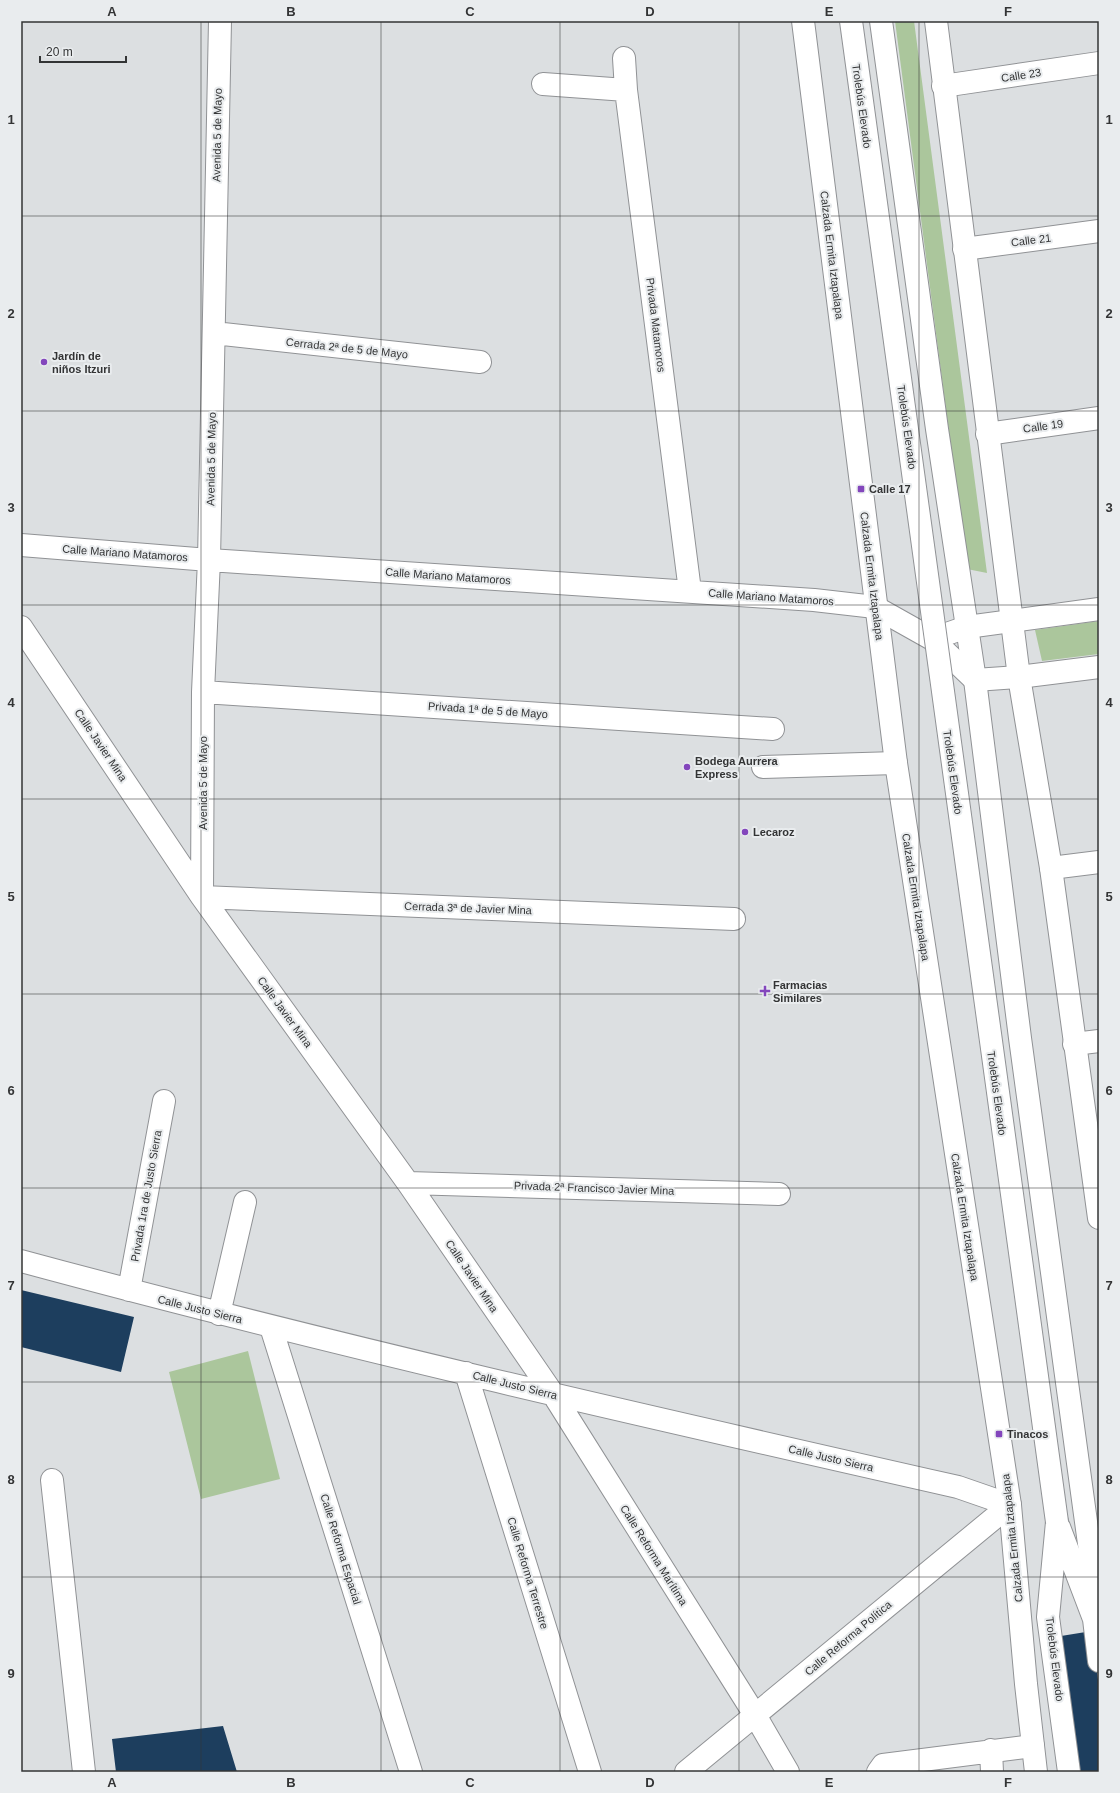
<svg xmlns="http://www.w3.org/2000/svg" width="1120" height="1793" font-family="Arial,sans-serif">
<rect width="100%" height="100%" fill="#dcdfe1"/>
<path fill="#abc69c" d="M895,21H914L987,573L967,569Z
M1099,621V654L1042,661L1035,630Z
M248,1351L280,1479L201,1499L169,1372Z"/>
<path fill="#1d3e5e" d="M21,1290L134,1317L121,1372L21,1347Z
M1092,1631L1099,1688V1772H1079L1061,1636Z
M223,1726L237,1772H116L112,1739Z"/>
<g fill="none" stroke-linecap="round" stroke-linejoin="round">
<defs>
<path id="minor" d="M220,21L209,560L203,692L202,897L734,919
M624,58L626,90L690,591
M543,84L626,90
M943,86L1099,63
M964,249L1099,231
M214,333L480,362
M987,434L1099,418
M21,545L209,560L814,600L875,607L932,639L975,680L1019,677L1099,667
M21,627L202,897L408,1183L553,1394L755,1715L788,1772
M932,639L967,627L1099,609
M203,692L773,729
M763,767L896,763
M1051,868L1099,862
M1074,1044L1099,1041
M408,1183L779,1194
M21,1261C331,1345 644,1416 958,1487L1010,1505
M129,1290L164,1101
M219,1314L245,1202
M271,1327L411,1772
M466,1373L590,1772
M52,1480L84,1772
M1057,1522L1048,1617L1069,1772
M1059,1527L1094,1619L1099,1661
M991,1750L992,1772
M686,1772L1010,1505
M878,1772L883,1765L1033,1746"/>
<path id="major" d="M803,21L896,763L1010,1505L1026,1684L1036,1772
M881,21L937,429L975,680L1020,1038L1099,1617
M936,21L1019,677L1051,868L1099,1218"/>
</defs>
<use href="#minor" stroke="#909295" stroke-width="24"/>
<use href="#major" stroke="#909295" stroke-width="24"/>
<use href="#minor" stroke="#fff" stroke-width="22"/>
<use href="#major" stroke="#fff" stroke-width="22"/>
<defs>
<path id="minor-bridge" d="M851,21L1057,1522"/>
</defs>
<use href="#minor-bridge" stroke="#909295" stroke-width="24" stroke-linecap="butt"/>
<use href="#minor-bridge" stroke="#fff" stroke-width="22"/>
</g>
<path fill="none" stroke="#333435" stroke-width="1" stroke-opacity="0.55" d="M201,21V1772M381,21V1772M560,21V1772M739,21V1772M919,21V1772M21,216H1099M21,411H1099M21,605H1099M21,799H1099M21,994H1099M21,1188H1099M21,1382H1099M21,1577H1099"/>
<g fill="#8346bc" stroke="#e9ecee" stroke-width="1.5">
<circle cx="44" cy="362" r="4"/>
<rect x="857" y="485" width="8" height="8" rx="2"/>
<circle cx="687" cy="767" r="4"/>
<circle cx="745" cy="832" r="4"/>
<path d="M763 985h4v4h4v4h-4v4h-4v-4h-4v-4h4z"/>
<rect x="995" y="1430" width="8" height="8" rx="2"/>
</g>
<g text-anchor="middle" stroke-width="4" stroke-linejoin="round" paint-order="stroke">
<g font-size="11" fill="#333435" stroke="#e9ecee">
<text transform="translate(1021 75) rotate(-9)" y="4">Calle 23</text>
<text transform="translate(862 106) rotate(82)" y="4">Trolebús Elevado</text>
<text transform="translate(217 135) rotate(-89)" y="4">Avenida 5 de Mayo</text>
<text transform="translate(1031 240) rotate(-7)" y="4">Calle 21</text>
<text transform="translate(832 255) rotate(83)" y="4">Calzada Ermita Iztapalapa</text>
<text transform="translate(656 325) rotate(83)" y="4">Privada Matamoros</text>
<text transform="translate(347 348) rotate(6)" y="4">Cerrada 2ª de 5 de Mayo</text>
<text transform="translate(1043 426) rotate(-8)" y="4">Calle 19</text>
<text transform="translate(907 427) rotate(82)" y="4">Trolebús Elevado</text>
<text transform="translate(211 459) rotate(-89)" y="4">Avenida 5 de Mayo</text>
<text transform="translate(125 553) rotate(4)" y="4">Calle Mariano Matamoros</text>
<text transform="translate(448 576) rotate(4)" y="4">Calle Mariano Matamoros</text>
<text transform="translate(872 576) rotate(83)" y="4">Calzada Ermita Iztapalapa</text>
<text transform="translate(771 597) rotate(4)" y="4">Calle Mariano Matamoros</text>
<text transform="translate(488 710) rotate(4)" y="4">Privada 1ª de 5 de Mayo</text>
<text transform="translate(101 745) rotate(56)" y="4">Calle Javier Mina</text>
<text transform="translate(953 772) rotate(82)" y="4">Trolebús Elevado</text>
<text transform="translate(203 783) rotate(-90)" y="4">Avenida 5 de Mayo</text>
<text transform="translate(916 897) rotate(81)" y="4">Calzada Ermita Iztapalapa</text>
<text transform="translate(468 908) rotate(2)" y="4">Cerrada 3ª de Javier Mina</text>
<text transform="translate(285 1012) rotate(54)" y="4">Calle Javier Mina</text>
<text transform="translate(997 1093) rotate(82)" y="4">Trolebús Elevado</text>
<text transform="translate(594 1188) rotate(2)" y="4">Privada 2ª Francisco Javier Mina</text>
<text transform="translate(146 1196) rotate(-80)" y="4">Privada 1ra de Justo Sierra</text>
<text transform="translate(965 1217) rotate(81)" y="4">Calzada Ermita Iztapalapa</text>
<text transform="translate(472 1276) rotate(56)" y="4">Calle Javier Mina</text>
<text transform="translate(200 1309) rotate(14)" y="4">Calle Justo Sierra</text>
<text transform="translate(515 1385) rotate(14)" y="4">Calle Justo Sierra</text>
<text transform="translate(831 1458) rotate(13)" y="4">Calle Justo Sierra</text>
<text transform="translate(1012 1538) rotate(-96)" y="4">Calzada Ermita Iztapalapa</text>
<text transform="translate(341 1549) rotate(73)" y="4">Calle Reforma Espacial</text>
<text transform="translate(654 1555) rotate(58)" y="4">Calle Reforma Marítima</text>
<text transform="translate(528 1573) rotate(73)" y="4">Calle Reforma Terrestre</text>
<text transform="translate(848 1638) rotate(-40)" y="4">Calle Reforma Política</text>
<text transform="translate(1055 1659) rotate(83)" y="4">Trolebús Elevado</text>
</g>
<g font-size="11" font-weight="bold" fill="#333435" stroke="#e9ecee" text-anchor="start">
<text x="52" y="360">Jardín de<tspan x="52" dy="13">niños Itzuri</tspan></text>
<text x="869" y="493">Calle 17</text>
<text x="695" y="765">Bodega Aurrera<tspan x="695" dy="13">Express</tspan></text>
<text x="753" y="836">Lecaroz</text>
<text x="773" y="989">Farmacias<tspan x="773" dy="13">Similares</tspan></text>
<text x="1007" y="1438">Tinacos</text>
</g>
</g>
<rect width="1120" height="1793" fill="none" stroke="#e9ecee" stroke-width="44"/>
<path d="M40 56v6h86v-6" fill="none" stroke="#333435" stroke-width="2"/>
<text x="46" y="56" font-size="12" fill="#333435" stroke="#e9ecee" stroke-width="3" paint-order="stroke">20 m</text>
<rect x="22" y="22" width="1076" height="1749" fill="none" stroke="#333435" stroke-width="1.5"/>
<g font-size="13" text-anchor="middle" font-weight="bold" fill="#333435">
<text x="112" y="16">A</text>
<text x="291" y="16">B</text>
<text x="470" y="16">C</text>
<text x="650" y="16">D</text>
<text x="829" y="16">E</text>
<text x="1008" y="16">F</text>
<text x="11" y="124">1</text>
<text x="1109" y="124">1</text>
<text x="11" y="318">2</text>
<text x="1109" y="318">2</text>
<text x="11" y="512">3</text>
<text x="1109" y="512">3</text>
<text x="11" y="707">4</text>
<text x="1109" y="707">4</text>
<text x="11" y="901">5</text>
<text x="1109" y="901">5</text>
<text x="11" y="1095">6</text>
<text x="1109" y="1095">6</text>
<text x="11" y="1290">7</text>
<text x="1109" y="1290">7</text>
<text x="11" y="1484">8</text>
<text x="1109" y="1484">8</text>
<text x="11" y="1678">9</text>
<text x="1109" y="1678">9</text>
<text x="112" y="1787">A</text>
<text x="291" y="1787">B</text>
<text x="470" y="1787">C</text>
<text x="650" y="1787">D</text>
<text x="829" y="1787">E</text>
<text x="1008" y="1787">F</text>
</g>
</svg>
